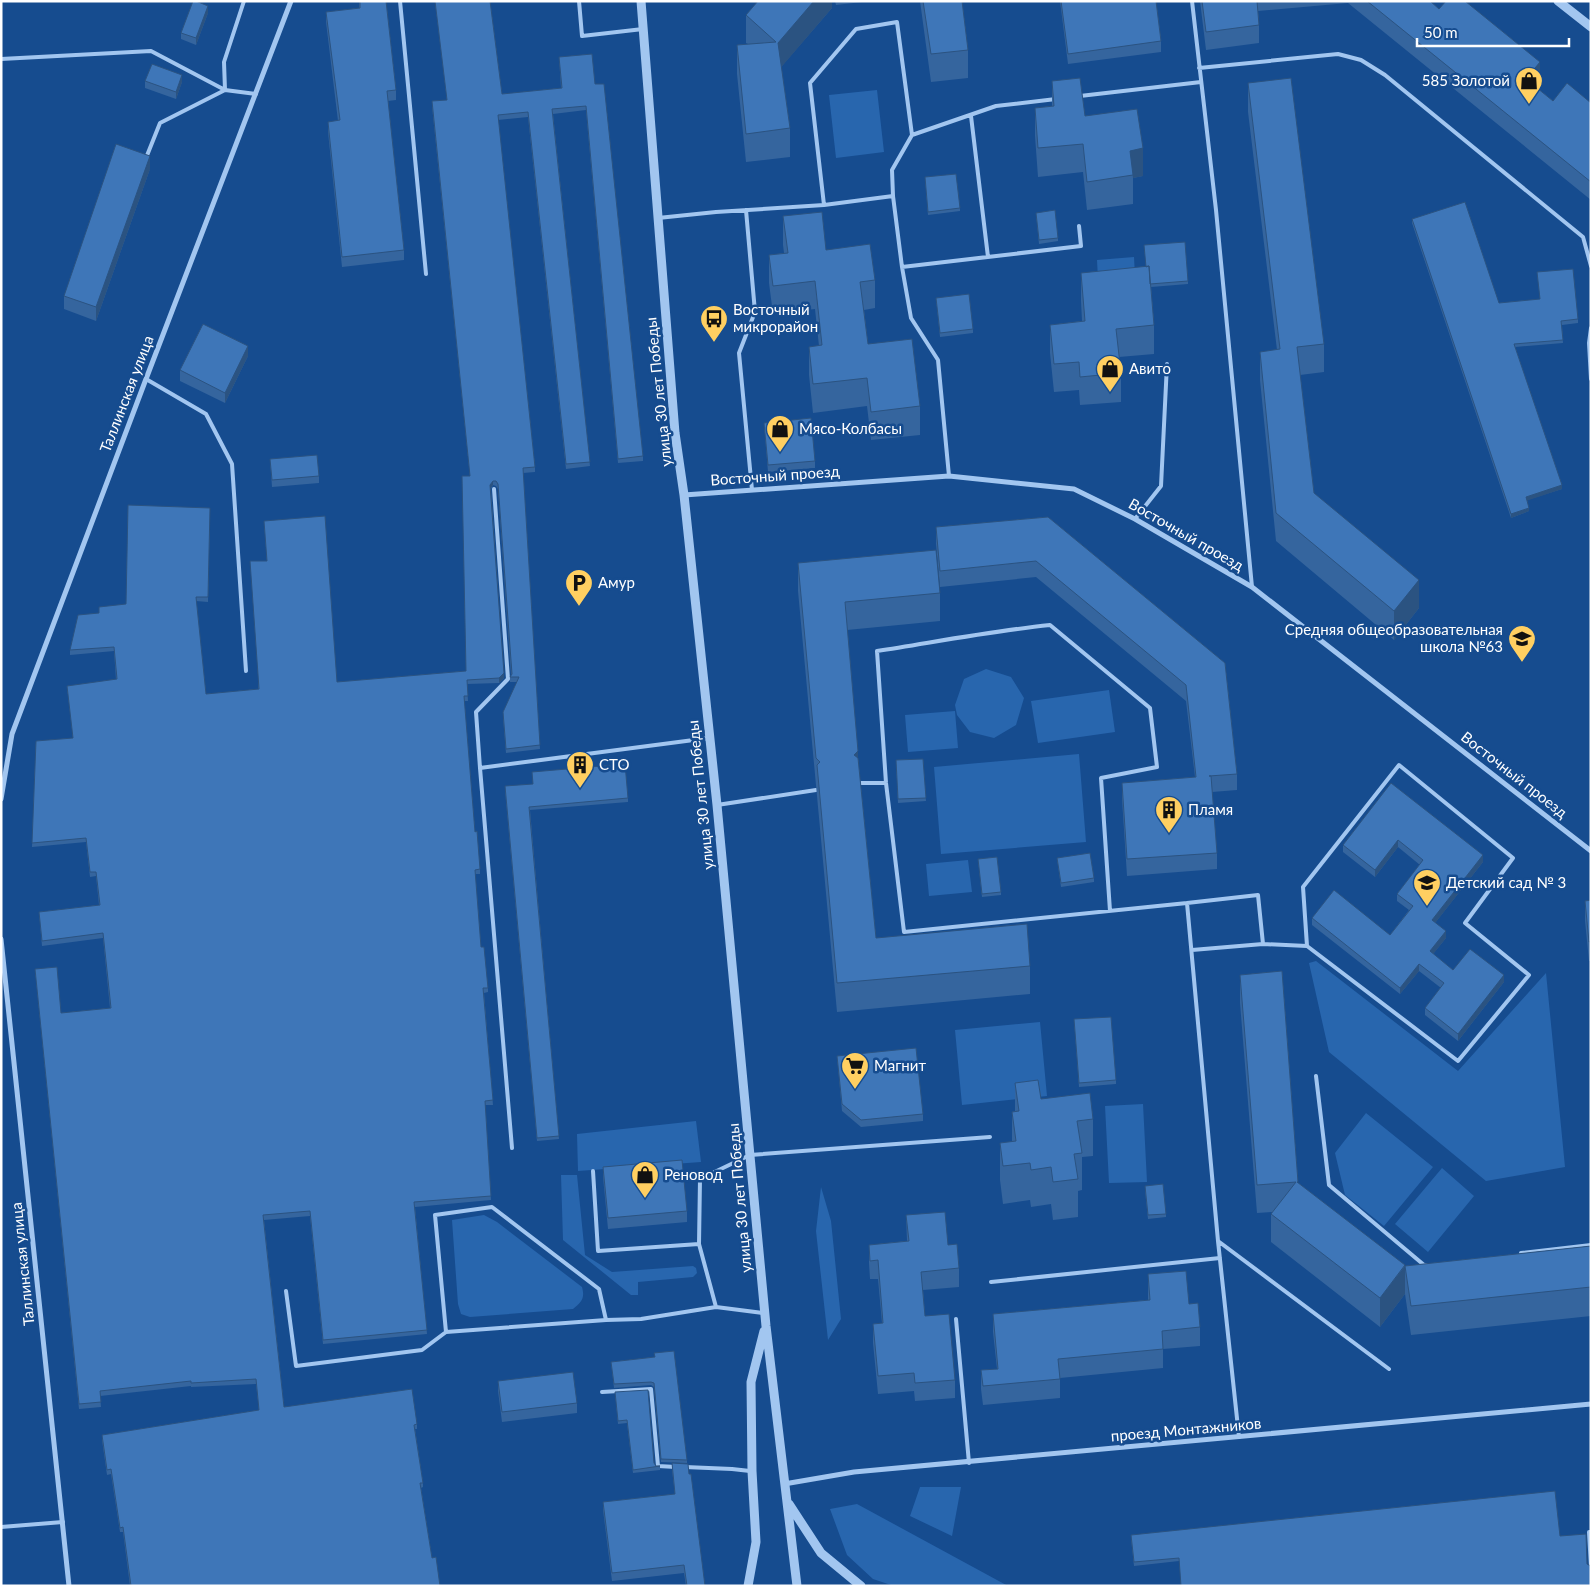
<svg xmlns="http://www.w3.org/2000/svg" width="1592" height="1587" font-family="Lato,sans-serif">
<rect width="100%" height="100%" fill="#164c8f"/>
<path fill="#2866ae" d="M877,90L884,152L836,158L829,95Z
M1134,257L1135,276L1098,279L1097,260Z
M986,669L1011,677L1024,698L1016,725L994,738L970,732L957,715L955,705L964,679Z
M1109,690L1115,732L1038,743L1031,701Z
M955,711L958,748L908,752L905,715Z
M1079,754L1086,842L941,854L934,767Z
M968,860L972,892L929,896L926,864Z
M1316,961L1458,1071L1546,973L1565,1167L1486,1181L1329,1052L1309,963Z
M1040,1022L1047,1096L962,1105L955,1030Z
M1143,1104L1147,1182L1109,1183L1105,1106Z
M1366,1113L1433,1167L1384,1226L1345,1195L1335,1153Z
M696,1121L701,1162L578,1171L577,1134Z
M1442,1168L1474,1196L1428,1252L1395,1224Z
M561,1175H577L585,1255L612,1272L693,1266L696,1268L697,1273L693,1277L638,1282V1295H631L563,1240Z
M821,1187L831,1221L841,1319L828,1340L816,1231Z
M484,1215L497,1222L582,1287C585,1298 582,1302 573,1309L470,1317L461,1314L458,1304L452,1220Z
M920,1487H961L952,1536L910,1516Z
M857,1504L1008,1586H894L873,1579L847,1555L830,1509Z"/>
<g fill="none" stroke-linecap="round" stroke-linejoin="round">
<path stroke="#a2c6f0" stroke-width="4" d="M400,1L426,274
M579,1L582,36L643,29
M1192,1L1216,210L1252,587
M1,59L151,51L225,90
M1199,68L1338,54L1361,60L1385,75L1583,237L1591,266
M225,90L224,62L244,1
M1080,96L1201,82
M971,116L988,257
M146,158L160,123L225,90L256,94
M893,196L902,267L1081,246L1079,226
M824,205L810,83L856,29L897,22L912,135
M746,210L755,312L739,353L752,490
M658,218L716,212L824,205L893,196L892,170L912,135L996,106L1056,99
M902,267L911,318L938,360L949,476
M1591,328L1589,343L1591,379
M146,379L206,414L232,464L246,671
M494,489L508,679L476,712L480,768L709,738
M1135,519L1161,486L1167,364
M480,768L512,1148
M858,783H886
M717,805L816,790
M1187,903L1258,895L1263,944L1192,950
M1110,911L1101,778L1157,767L1150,708L1050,625C992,631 935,642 877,651L886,783L904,932L1187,903L1218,1241L1389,1369
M1263,944L1307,946L1458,1061L1529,975L1465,923L1513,858L1399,765L1303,887L1307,946
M1316,1076L1329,1185L1424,1265H1427
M593,1171L598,1251L699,1244
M1218,1241L1239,1437
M1521,1253L1591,1245
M991,1282L1220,1258
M286,1291L296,1366L422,1350L446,1332
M716,1307L699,1244L700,1179L750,1155L990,1137
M956,1319L969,1463
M606,1320L599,1289L492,1207L435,1215L446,1332L606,1320L641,1319L716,1307L763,1313
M602,1392L651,1389L658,1466L676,1467
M685,1467L732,1469L750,1471
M1,1527L63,1522
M1591,1532H1589L1591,1567"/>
<path stroke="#a2c6f0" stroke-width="5" d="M684,495L949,476L1074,489L1135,519L1252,587L1591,851
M1,799L12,734L146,379L291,1
M1,939L69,1586
M784,1484L854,1472L1591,1404"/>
<path stroke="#a2c6f0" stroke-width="9" d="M641,1L675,433L684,495L717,805L766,1326L797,1586
M1558,1L1591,27
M789,1504L821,1553L861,1586
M748,1586L756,1542L752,1471L751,1382L764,1331"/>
</g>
<path fill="#35659e" d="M359,1H386L396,90V100L388,101L404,250V260L342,267L328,132V122L338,121L326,22V12L359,8Z
M435,1H490L502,94L561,88L559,57L595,84L643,456V461L618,463L586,110L553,114L590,466L566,469L528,117L498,120L535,467V472L523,473L540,749L506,753L503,717L517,682H510V677L511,675L498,489L496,486L493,485L491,489L504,678L499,683L467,684L468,701H464L475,832L480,869V874H475L481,947L488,988V992L484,993L493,1105H485L491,1200L415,1207L427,1334L323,1344L310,1216L264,1220L284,1407L417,1424V1429H415L423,1483V1487L421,1488L432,1558L440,1586H130L123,1532H120L111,1474L107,1475L102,1440V1435L259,1410L256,1384L191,1387V1386L100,1396L101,1407L79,1409L35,969L61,1013L110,1008L103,938L42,946L39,912L99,905L96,876L90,877L86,842L32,847L36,741L73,738L67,686L116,680L114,651L70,655V650L99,613L126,604L210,508L208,602L196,601L206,694L258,689L267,561L264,521L337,682L466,671L470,476L432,106V101L447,100Z
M832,1V8L781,67L790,128V157L746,162L737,74V45L748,44L746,43V15Z
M835,1H871L836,5Z
M920,1H962L968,50V78L931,82Z
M1060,1H1156L1161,41V52L1068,64Z
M1200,1H1430L1439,9L1540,79L1535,86L1553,101L1591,103V200L1348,3L1258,11L1259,25V43L1206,50Z
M208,13L196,45L181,39V33Z
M145,81L182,82L176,99L145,88Z
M1052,81L1143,176L1133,178V204L1087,210L1083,172L1038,177L1035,136V108L1052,106Z
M1248,83L1324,344V372L1300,375L1314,493L1419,608L1394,640L1276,541L1260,380V352L1277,350L1248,112Z
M150,169L96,321L64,309V296Z
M925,177L960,208V211L928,215Z
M1036,213L1058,238V241L1039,244Z
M783,216L826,250L875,280V308L864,310L868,344L920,406V435L871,440L867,406L813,413L809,375V347L819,346L815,309L773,314L769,283V255L784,253L783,245Z
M1412,219L1499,303L1578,319V323L1562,325L1563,343L1515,347L1562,489L1527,500L1529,511L1511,518L1412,223Z
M1081,273L1188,281V284L1151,287L1154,325V354L1119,357L1121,373V402L1080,405L1079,390L1054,392L1050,353V325L1082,321L1081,301Z
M936,298L973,329V333L940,337Z
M248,356L225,403L180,381V370Z
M764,423L815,461V468L768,472Z
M270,459L319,476V483L272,487Z
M1048,517L1225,663L1237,774V790L1212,792L1217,853V869L1127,876L1122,799V783L1195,777L1186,701L1036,577L940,587L936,544V527Z
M798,563L940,593V621L847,630L858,758L876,938L1030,966V994L837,1012L798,591Z
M923,759L926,801L898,803L896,760Z
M1391,783L1483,862L1435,923L1446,938L1433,954L1453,970L1504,982L1458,1041L1425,1015V1008L1441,988L1419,971L1400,994L1312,925V918L1390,935L1409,910L1397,901V894L1420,865L1398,847L1375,877L1343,852V845Z
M505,790L628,798V802L530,810L559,1139L537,1141Z
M1057,858L1094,878V882L1061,887Z
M978,859L1001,892V895L982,897Z
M1591,900V961H1589L1585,921V901Z
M1282,971L1298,1183L1405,1266L1591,1246V1316L1411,1335L1405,1294L1380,1327L1271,1242V1214L1273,1212L1257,1213L1240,1003V975Z
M1074,1019L1116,1080V1084L1079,1087Z
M837,1056L923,1114V1121L861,1127L842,1111Z
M1015,1083L1041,1099L1093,1119V1156L1082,1157V1190L1078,1191V1217L1053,1220L1051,1204L1031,1207L1030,1200L1003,1204L1000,1180V1143L1012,1142V1112L1015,1111Z
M603,1167L687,1211V1222L608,1229L603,1177Z
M1145,1190L1166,1214V1217L1148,1219Z
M906,1215L948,1245L959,1268V1287L923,1290L925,1316L955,1380V1398L915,1401L914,1391L878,1394L873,1343V1324L882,1323L878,1279H870L869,1263V1245L907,1241Z
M1148,1274L1189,1304L1200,1327V1346L1163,1349V1368L1060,1378V1398L983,1405L981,1389V1370L997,1369L993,1332V1314L1148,1300Z
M654,1357L687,1460V1463L661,1462L654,1387L651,1385L614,1388L611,1362Z
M498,1381L577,1403V1413L502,1422L498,1391Z
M615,1392L656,1466H660V1470L633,1473L627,1423L618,1424Z
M672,1463L705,1586H686L684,1573L612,1581L603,1510V1502L675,1494L672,1470Z
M1560,1536L1587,1564L1179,1561L1134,1566L1131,1538Z"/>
<path fill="#2b5381" d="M814,1H832V8L778,71V43Z
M208,6V13L196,45V38Z
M1540,62V79L1526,97V79Z
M182,75V82L176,99V92Z
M1143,148V176L1133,178L1130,151Z
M150,156V169L96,321V307Z
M248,346V356L225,403V393Z
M493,481V485L490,489V485Z
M1562,485V489L1526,501V497Z
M1529,508V511L1511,518V514Z
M1419,580V608L1394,640V611Z
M504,673V678L499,683V678Z
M858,751V779L854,755Z
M1398,840V847L1375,877V870Z
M1483,855V862L1432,927V920Z
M1446,931V938L1430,958V951Z
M1419,964V971L1400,994V988Z
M1504,975V982L1458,1041V1034Z
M1405,1266V1294L1380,1327V1298Z"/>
<path fill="#3e76b8" stroke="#2b5381" d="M193,1H196L208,6L196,38L181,33Z
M360,1H386L396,90L387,91L404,250L342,257L328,122L340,120L326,12L360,8Z
M435,1H490L502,94L562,88L559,57L592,54L595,84H604L643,456L618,459L586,106L552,109L590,462L566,464L528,112L498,115L535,467L523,468L540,745L506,749L503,712L519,677H510L512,674L498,484L496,481H493L490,485L504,673L499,678L467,680L468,696H464L475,832L477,831L480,869L475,870L481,947H484L488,988H483L493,1100L485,1101L491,1196L414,1202L427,1330L323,1340L310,1211L263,1215L284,1407L412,1389L417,1424L414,1425L423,1483H420L432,1558L436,1557L440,1586H131L123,1527L120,1528L111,1469L107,1470L102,1435L259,1410L256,1379L191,1383V1381L100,1391L101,1402L79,1404L35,969L57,967L61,1013L111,1008L103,933L42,941L39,912L100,905L96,872H90L86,838L32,843L36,741L73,738L67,686L117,679L114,647L70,650L78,615L99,613V607L126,604L128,505L210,508L208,597H196L206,694L259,689L250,561H267L264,521L325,516L337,682L466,671L462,476H470L432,101L447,100Z
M758,1H814L778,43L790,128L746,134L737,45L776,42L746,15Z
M923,1H962L968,50L931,54Z
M1061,1H1156L1161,41L1068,54Z
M1202,1H1257L1259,25L1206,32Z
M1367,1H1430L1439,9L1446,1H1465L1540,62L1526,79L1553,101L1567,83L1591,103V182Z
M152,64L182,75L176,92L145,81Z
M1080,78L1085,116L1137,109L1143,148L1130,151L1133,175L1087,182L1083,144L1038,148L1035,108L1054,106L1052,81Z
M1291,78L1324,344L1297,347L1314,493L1419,580L1394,611L1276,513L1260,352L1280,349L1248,83Z
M116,144L150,156L96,307L64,296Z
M956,174L960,208L928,212L925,177Z
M1465,202L1499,303L1540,299L1537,272L1573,269L1578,319L1561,321L1563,340L1514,344L1562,485L1526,497L1529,508L1511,514L1412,219Z
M1055,210L1058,238L1039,240L1036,213Z
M822,212L826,250L870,244L875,280L860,282L868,344L912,339L920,406L871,412L867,378L813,384L809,347L822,345L815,281L773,286L769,255L788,253L783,216Z
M1185,242L1188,281L1150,284L1149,266L1146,267L1144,245Z
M1149,266L1154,325L1116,329L1121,373L1080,377L1079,362L1054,364L1050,325L1085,321L1081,273Z
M969,294L973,329L940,333L936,298Z
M203,324L248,346L225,393L180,370Z
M811,418L815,461L768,465L764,423Z
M317,455L319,476L272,480L270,459Z
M1048,517L1225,663L1237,774L1209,776H1211L1217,853L1127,859L1122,783L1196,777L1186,685L1036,561L940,571L936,527Z
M936,550L940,593L845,602L858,751L854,755L858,758L876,938L1027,924L1030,966L837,983L817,765L820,762L816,758L798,563Z
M923,759L926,798L898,799L896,760Z
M625,764L628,798L529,807L559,1136L537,1138L505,786L533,784L532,772Z
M1391,783L1483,855L1432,920L1446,931L1430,951L1453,970L1470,949L1504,975L1458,1034L1425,1008L1444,983L1419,964L1400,988L1312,918L1334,890L1390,935L1413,906L1397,894L1423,860L1398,840L1375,870L1343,845Z
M1090,853L1094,878L1061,883L1057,858Z
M997,857L1001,892L982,894L978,859Z
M1591,900V941L1589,942L1585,901Z
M1282,971L1298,1182H1297L1405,1265L1380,1298L1271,1214L1296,1182L1257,1185L1240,975Z
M1111,1017L1116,1080L1079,1083L1074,1019Z
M916,1048L923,1114L861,1120L842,1104L837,1056Z
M1038,1080L1041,1099L1090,1093L1093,1119L1077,1121L1082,1153L1074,1154L1078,1179L1053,1182L1051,1167L1031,1170L1030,1163L1003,1166L1000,1143L1016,1141L1012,1112L1019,1111L1015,1083Z
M682,1160L687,1211L608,1218L603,1167Z
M1163,1184L1166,1214L1148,1215L1145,1186Z
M945,1212L948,1245L957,1244L959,1268L921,1272L925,1316L949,1314L955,1380L915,1383L914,1373L878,1376L873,1324L883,1323L878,1260L870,1261L869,1245L909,1241L906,1215Z
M1591,1246V1287L1411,1306L1405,1266Z
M1186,1271L1189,1304L1198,1303L1200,1327L1162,1331L1163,1349L1058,1359L1060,1379L983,1386L981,1370L998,1369L993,1314L1150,1300L1148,1274Z
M674,1351L687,1460L661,1459L654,1383L651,1382L614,1384L611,1362L655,1357L654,1353Z
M573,1372L577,1403L502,1412L498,1381Z
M648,1390L654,1463L656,1466H660L633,1470L627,1420L618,1421L615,1392Z
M672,1463L688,1464L689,1474H691L705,1586H687L684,1565L612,1573L603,1502L675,1494Z
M1555,1491L1560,1536L1586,1534L1587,1564L1591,1566V1586H1181L1179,1558L1134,1562L1131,1535Z"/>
<defs>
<symbol id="shop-pin" viewBox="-11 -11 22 30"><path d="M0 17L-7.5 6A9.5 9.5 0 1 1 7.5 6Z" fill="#ffcf61" stroke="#164c8f"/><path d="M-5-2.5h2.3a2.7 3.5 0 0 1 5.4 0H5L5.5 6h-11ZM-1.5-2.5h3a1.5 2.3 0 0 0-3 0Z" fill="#111"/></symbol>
<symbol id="bus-pin" viewBox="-11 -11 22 30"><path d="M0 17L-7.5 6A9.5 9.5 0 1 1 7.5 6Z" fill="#ffcf61" stroke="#164c8f"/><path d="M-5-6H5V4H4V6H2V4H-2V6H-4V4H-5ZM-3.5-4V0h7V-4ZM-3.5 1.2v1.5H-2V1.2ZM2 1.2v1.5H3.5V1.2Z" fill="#111"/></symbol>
<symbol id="parking-pin" viewBox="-11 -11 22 30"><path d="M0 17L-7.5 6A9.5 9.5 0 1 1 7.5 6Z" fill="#ffcf61" stroke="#164c8f"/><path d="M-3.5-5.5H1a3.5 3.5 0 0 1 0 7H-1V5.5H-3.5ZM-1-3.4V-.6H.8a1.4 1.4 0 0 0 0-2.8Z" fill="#111"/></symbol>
<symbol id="school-pin" viewBox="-11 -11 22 30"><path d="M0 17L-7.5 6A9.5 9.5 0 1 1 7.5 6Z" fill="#ffcf61" stroke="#164c8f"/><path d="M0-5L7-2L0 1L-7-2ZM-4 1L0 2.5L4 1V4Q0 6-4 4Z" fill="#111"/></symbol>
<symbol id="building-pin" viewBox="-11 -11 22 30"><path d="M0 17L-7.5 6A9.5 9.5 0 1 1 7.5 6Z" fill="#ffcf61" stroke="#164c8f"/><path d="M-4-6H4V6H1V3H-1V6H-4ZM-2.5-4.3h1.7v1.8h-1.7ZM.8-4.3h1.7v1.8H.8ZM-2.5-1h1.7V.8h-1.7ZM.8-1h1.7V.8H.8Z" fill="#111"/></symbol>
<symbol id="supermarket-pin" viewBox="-11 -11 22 30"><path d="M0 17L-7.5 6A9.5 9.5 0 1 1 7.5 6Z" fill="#ffcf61" stroke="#164c8f"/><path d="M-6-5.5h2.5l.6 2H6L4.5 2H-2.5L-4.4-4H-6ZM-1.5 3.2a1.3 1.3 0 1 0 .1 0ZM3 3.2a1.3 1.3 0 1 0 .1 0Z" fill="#111"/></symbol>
</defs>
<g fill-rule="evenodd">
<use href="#shop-pin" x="1513" y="65" width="32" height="43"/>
<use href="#bus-pin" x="698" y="303" width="32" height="43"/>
<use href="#shop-pin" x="1094" y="353" width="32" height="43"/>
<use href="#shop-pin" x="764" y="413" width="32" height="43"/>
<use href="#parking-pin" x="563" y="567" width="32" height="43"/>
<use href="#school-pin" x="1506" y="623" width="32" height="43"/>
<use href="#building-pin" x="564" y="749" width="32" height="43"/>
<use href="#building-pin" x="1153" y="794" width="32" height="43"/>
<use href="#school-pin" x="1411" y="867" width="32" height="43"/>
<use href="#supermarket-pin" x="839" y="1050" width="32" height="43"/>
<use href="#shop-pin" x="629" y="1159" width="32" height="43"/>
</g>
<g text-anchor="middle" stroke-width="5" stroke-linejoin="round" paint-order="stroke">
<g font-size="15" fill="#fff" stroke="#164c8f" text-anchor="start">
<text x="1510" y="86" text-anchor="end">585 Золотой</text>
<text x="733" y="315">Восточный<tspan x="733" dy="17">микрорайон</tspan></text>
<text x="1129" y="374">Авито</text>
<text x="799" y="434">Мясо-Колбасы</text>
<text x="598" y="588">Амур</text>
<text x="1503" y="635" text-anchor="end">Средняя общеобразовательная<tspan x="1503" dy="17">школа №63</tspan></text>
<text x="599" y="770">СТО</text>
<text x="1188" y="815">Пламя</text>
<text x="1446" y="888">Детский сад № 3</text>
<text x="874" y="1071">Магнит</text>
<text x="664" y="1180">Реновод</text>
</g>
<g font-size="15" fill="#fff" stroke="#164c8f">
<text transform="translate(659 392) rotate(-96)" y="5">улица 30 лет Победы</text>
<text transform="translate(127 394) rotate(-69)" y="5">Таллинская улица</text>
<text transform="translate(775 476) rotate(-4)" y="5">Восточный проезд</text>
<text transform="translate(1186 535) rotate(30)" y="5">Восточный проезд</text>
<text transform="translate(1514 775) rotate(38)" y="5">Восточный проезд</text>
<text transform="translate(701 795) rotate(-96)" y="5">улица 30 лет Победы</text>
<text transform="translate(740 1198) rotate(-95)" y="5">улица 30 лет Победы</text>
<text transform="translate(23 1264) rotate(-96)" y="5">Таллинская улица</text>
<text transform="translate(1186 1430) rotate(-5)" y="5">проезд Монтажников</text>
</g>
</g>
<rect width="1592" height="1587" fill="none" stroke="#ffffff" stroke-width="5"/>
<path d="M1417 38v8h152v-8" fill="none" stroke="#ffffff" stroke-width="2.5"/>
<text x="1424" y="38" font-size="15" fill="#ffffff" stroke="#164c8f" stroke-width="4" paint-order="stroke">50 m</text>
</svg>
